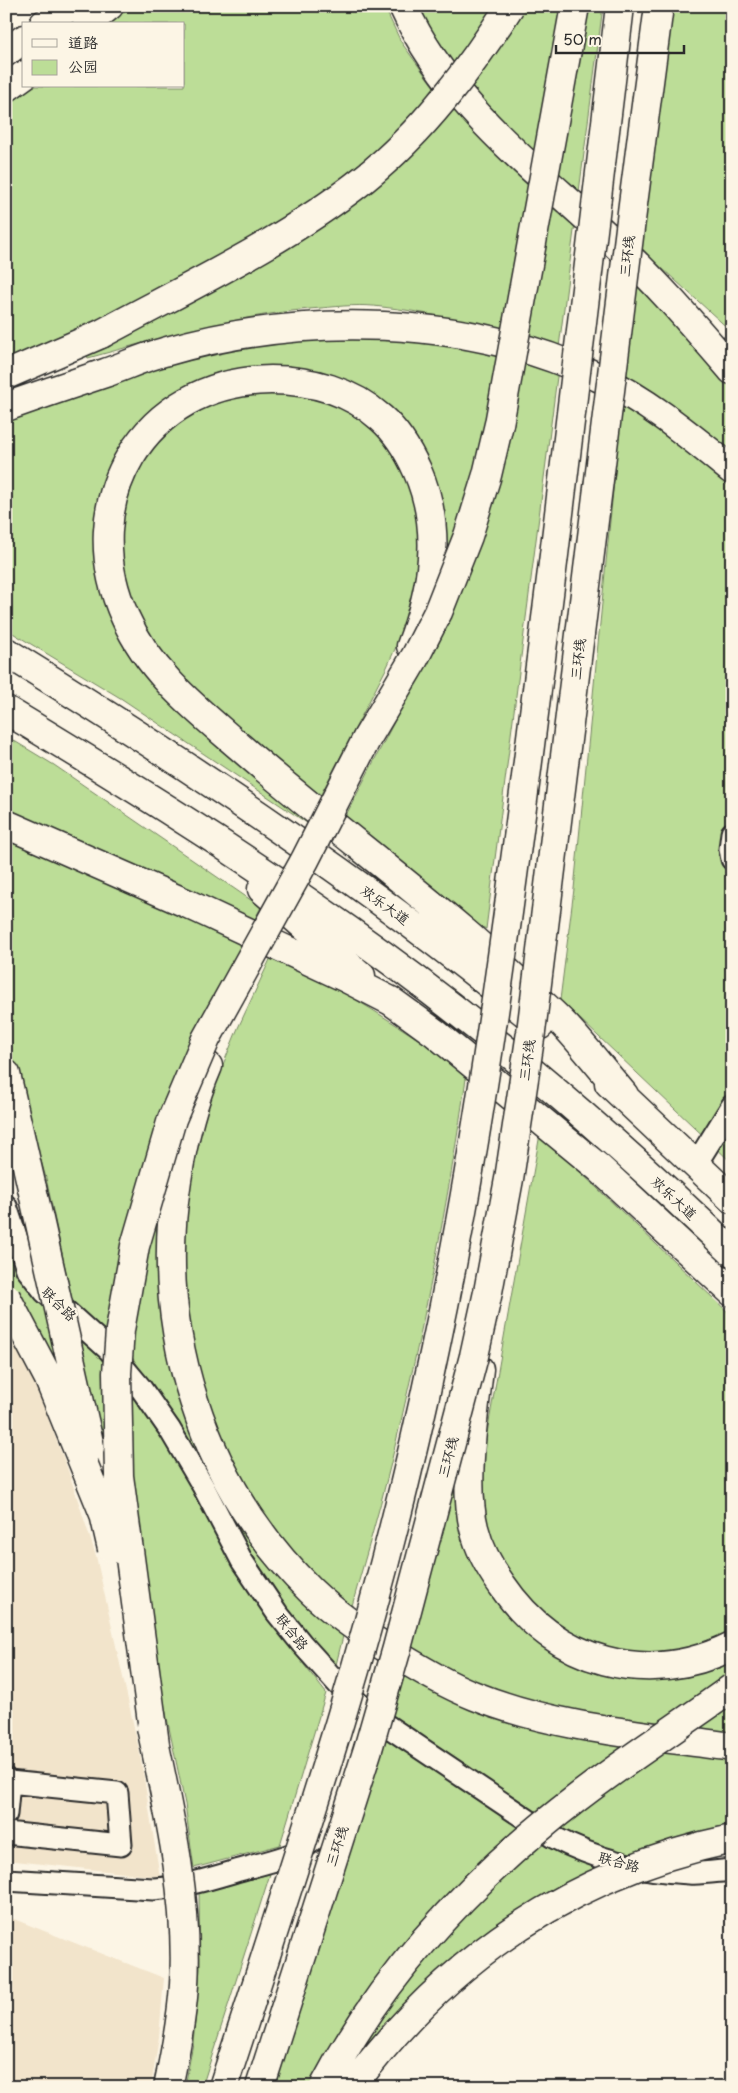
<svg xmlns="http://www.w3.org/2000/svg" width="738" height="2093" font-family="'Playpen Sans','LXGW WenKai TC',sans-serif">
<rect width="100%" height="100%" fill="#fcf5e5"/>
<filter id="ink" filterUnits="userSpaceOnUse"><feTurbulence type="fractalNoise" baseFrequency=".02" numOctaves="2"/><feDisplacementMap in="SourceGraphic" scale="10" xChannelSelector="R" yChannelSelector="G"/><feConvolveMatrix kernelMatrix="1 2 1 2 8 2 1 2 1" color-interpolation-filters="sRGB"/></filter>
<g filter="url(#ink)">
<path fill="#f2e4cb" d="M6,1325L31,1374L68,1470L96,1556L140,1754L160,1877L6,1860Z
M6,1916L164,1978L159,2037L151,2087H6Z"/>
<path fill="#bcdd97" stroke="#748461" d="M131,6H384L401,42L436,90L373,153L298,212L225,256L55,341L6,360V107L32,86H184V24H109Z
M412,6H497L453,69Z
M522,6H563L535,159L467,90Z
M585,6H603L579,192L556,176Z
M671,6H732V332L641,249Z
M451,104L531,183L504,332C464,322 423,311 382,307C362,304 341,306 321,308C241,314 165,337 88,358L85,352L188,300Z
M550,196L576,215L559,347L527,338Z
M637,276L732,380V460L625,378Z
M306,336L423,340L501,355L480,459L448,560L372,397L190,386L95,526V549L103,593L311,815L307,823L122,699L6,629V415L211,348Z
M524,359L558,369L486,929L469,920L344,819L407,697Z
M245,391L307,392L360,415L386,443L398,460L415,497L421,572L403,631L387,667L319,798L176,676L133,614L116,541L136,464L182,416Z
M622,399L690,447L732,484V1163L560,1000L574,889Z
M6,736L54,765L261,907L253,923L6,810Z
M6,835L245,940L222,985L108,1334L73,1305L46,1178L6,1040Z
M273,953C341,988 404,1029 467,1072C448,1204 422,1336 390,1467C378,1516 363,1565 350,1613L282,1544L235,1468L197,1378L179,1244L198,1139L213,1089L238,1028Z
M540,1134L732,1316V1632L680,1653L621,1654L575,1637L525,1600L498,1558L489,1532L483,1506L482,1481L484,1450Z
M160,1193L183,1394L344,1632L335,1669L288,1610L222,1508L162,1402L130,1354L135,1300Z
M6,1234L49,1309L66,1385L36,1326L6,1275Z
M77,1332L107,1360L106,1442L101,1443Z
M128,1386C171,1449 207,1516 246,1582C269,1621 298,1657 326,1693L280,1845L194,1868L185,1804L158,1675L134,1525Z
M455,1482L464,1539L479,1576L502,1609L543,1647L582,1669L601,1674L635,1679L658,1680L681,1676L732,1657V1673L658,1728L528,1707L410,1652Z
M407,1668L642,1739L538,1813L391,1717Z
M732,1701V1738L689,1732Z
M386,1736L523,1827L438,1905L388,1963L346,2023L310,2087H275Z
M672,1746L732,1755V1829L636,1857L597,1847L557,1828L619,1782Z
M543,1840L609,1869L375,2043L344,2073L364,2039L456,1920Z
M270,1874L202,2087H185L193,2043L200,1969L199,1891Z"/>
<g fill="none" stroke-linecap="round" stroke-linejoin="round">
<defs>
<path id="minor" d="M732,833L730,849L732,859
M696,1164L732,1106
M6,1206L27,1269L45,1292L109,1350L140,1387L170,1430L203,1486L242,1561L277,1613L302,1644L338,1684L371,1715L553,1837C595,1859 642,1871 689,1873C703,1874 718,1871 732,1870
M6,1779L9,1782L117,1793L121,1845L6,1833
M6,1814L9,1782
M6,1880L153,1889C187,1887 218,1876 250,1867C263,1863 278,1860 290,1855C305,1850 319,1836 327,1822C345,1790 348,1752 368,1720"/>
<path id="highway" d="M403,6C449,107 535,168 613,242C656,281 694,326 732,370
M44,24L71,6
M87,24L109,6
M6,52L24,39
M6,88L24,75
M6,375L101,334
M6,407C39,395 72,384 105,373C125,366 144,357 164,352C302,312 467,314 598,377C647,400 690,436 732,470
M411,646C433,588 443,529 417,470C408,450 397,432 381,418C351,391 311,380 271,380C143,381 73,503 125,617C149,672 196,709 240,747C312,810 389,868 462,930C484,948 503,968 524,987C539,1001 556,1015 570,1031C588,1051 606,1074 624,1095
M6,652C191,766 372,887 540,1025
M6,710C122,780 237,851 348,930C484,1026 612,1136 732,1252
M6,824L188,904L344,977L391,1001L435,1033L599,1168L732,1292
M262,889L361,976
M208,1066C192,1103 183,1141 177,1180C153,1329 202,1484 311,1591C337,1616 367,1636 397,1655C422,1670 447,1685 475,1696C555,1728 646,1735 732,1747
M6,1074L32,1188
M609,1083L732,1199
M479,1369C474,1414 463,1484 474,1528C479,1549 489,1567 502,1585C555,1663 647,1688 732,1646"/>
</defs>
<use href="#minor" stroke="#2b2b2b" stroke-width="25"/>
<use href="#highway" stroke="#2b2b2b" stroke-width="31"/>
<use href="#minor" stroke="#fcf5e5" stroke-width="21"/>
<use href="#highway" stroke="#fcf5e5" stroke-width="28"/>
<defs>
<path id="highway-bridge" d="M101,334C190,286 284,242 364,179C423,132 470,69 510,6
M32,1188L90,1447
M6,1297L48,1377L104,1514L112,1549
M151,1727C169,1812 189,1898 184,1985C182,2018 175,2054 168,2087
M155,1744L119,1476L117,1373L120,1330L135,1246L172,1119L206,1039L305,860L367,738L415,657L438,612L468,536L487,475L499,424L575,6
M223,2087C263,1965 303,1843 340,1721C377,1598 409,1474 435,1349C476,1157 502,963 527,769C560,515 589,261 620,6
M260,2087L368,1749L397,1648L474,1356L488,1292L509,1179L531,1032L633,204L659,6
M324,2087C384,1972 475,1876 577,1798C627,1759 681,1725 732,1688
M352,2087C447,1958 574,1872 732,1839"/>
</defs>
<use href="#highway-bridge" stroke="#2b2b2b" stroke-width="31" stroke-linecap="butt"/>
<use href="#highway-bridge" stroke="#fcf5e5" stroke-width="28"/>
</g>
</g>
<g text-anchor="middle" stroke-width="5" stroke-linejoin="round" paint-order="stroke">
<g font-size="14" fill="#2b2b2b" stroke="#fcf5e5">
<text transform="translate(627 256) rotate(-83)" y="5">三环线</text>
<text transform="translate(578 659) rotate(-83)" y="5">三环线</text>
<text transform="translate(385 905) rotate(36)" y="5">欢乐大道</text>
<text transform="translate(527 1060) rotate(-82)" y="5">三环线</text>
<text transform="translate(674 1198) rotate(43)" y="5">欢乐大道</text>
<text transform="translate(59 1304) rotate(44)" y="5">联合路</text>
<text transform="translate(448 1457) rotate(-75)" y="5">三环线</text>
<text transform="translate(292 1632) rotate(51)" y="5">联合路</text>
<text transform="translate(337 1846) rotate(-72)" y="5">三环线</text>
<text transform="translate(619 1862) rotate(15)" y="5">联合路</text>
</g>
</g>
<rect width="738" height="2093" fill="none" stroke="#fcf5e5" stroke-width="25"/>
<rect x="12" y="12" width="713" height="2068" fill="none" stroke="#2b2b2b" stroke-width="2" filter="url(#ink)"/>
<rect x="22" y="22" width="162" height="65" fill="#fcf5e5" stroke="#a8a49b"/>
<rect x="32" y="39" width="25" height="8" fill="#fcf5e5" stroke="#a8a49b"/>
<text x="68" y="48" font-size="15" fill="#2b2b2b">道路</text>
<rect x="32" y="60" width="25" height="15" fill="#bcdd97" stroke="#a8a49b"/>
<text x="68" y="72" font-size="15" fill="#2b2b2b">公园</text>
<path d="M556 45v8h128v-8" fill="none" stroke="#2b2b2b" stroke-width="2.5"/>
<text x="563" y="45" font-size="15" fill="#2b2b2b" stroke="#fcf5e5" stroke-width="4" paint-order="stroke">50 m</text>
</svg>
